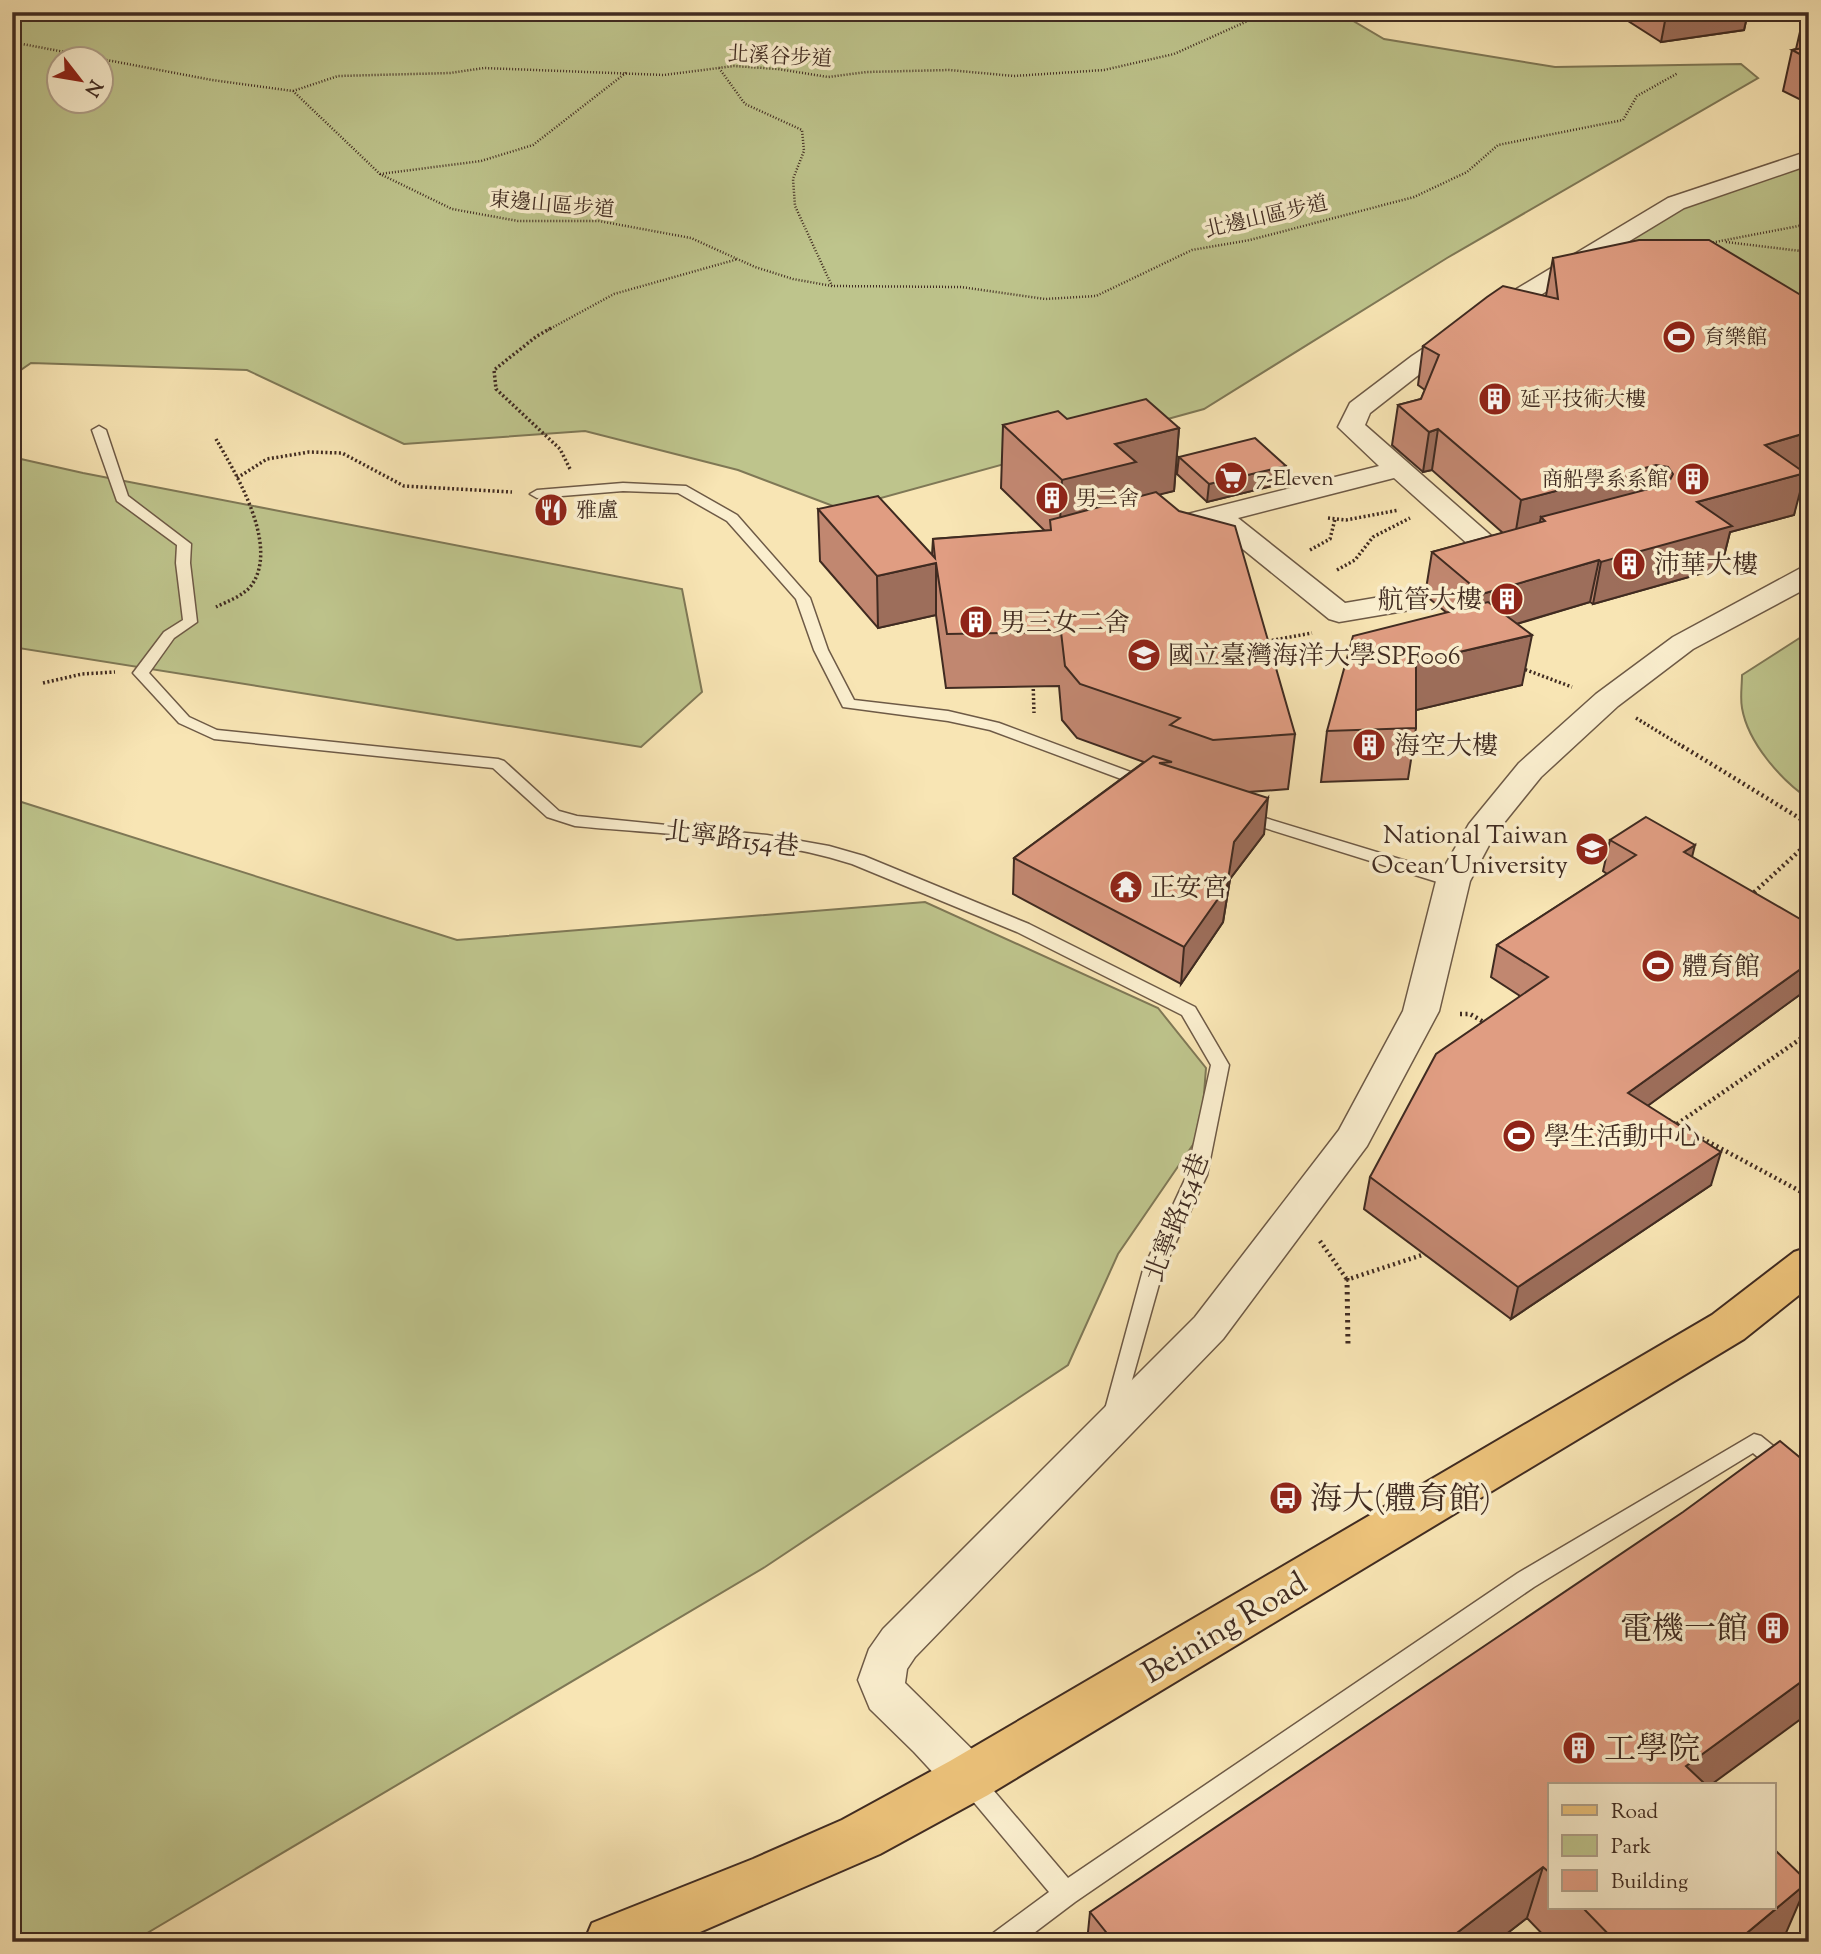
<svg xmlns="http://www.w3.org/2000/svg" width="1821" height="1954" font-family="'Sorts Mill Goudy','Noto Serif TC',serif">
<rect width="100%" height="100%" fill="#f8e5b4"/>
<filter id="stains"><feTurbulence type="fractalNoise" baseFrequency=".00286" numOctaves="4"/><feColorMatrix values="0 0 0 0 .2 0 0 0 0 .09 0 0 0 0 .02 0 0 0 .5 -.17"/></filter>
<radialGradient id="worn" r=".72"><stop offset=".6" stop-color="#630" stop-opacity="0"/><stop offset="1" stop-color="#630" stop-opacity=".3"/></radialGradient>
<path fill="#bec48c" stroke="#7f7856" stroke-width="2" fill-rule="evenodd" d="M12,12H1338L1384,39L1555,67L1741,64L1758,78L1447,258L1204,409L841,509L738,470L585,431L404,444L247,370L31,363L12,376ZM60,60H102V102H60Z
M1809,159V345L1614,241L1681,201Z
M12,457L83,473L682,589L702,692L641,747L12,647Z
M1809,632V799C1781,780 1748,743 1742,708C1740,698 1742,686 1742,675Z
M12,799L457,940L925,902L1158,1008L1206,1068L1201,1133L1118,1254L1068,1365L765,1567L132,1942H12Z"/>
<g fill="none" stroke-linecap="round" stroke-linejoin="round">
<defs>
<path id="service" d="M99,426L106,430L128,496L191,544L190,563L197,622L174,638L149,673L189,717L217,730L498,759L504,761L559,811L577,816L767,835L829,846L864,856L1029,924L1195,1007L1229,1065L1207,1175L1163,1270L1121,1419L1114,1421L1107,1419L1104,1413L1143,1270L1187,1175L1211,1065L1182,1015L1017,932L852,864C764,836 667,835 575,826L547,817L493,768L214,739L179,723L133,673L164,632L183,620L176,563L177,545L117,501L92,430Z
M623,483L686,486L737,515L810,598L828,650L854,700L948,711L999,723L1152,780L1154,783L1152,786H1140L990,730L948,721L843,707L814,650L796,599L727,521L678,493L623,491L537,498L530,494L537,490Z
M1242,811L1459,877L1461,881L1459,885H1447L1236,819L1234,816L1236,813Z
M1754,1434L1761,1436L1809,1475V1497L1801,1494L1753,1453L1534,1587L1075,1902L1022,1942H989L992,1934L1049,1892L961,1787L957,1779L961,1771L969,1768L977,1771L1068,1878L1518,1573Z"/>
<path id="minor" d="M1809,151V165L1684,208L1496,322L1430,366L1370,413L1365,425L1504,547L1519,543L1529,545L1533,551C1525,563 1502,566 1489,563L1394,478L1238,518L1345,603L1410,592L1420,595L1424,601L1420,607L1410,610L1339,622L1329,619L1213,525L1162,537L1152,535L1148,529L1152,523L1379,466L1338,427L1350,403L1412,356L1478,312L1668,198Z
M1809,566V587L1693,649L1618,706L1541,777L1495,834L1470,881L1439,1011L1367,1146L1223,1339L915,1657L907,1669L905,1683L986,1763L993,1778L986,1793L969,1799L952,1793L914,1752L870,1709L858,1680L869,1649L883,1629L1195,1317L1339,1130L1403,1011L1436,881L1469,824L1519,763L1596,694L1673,637L1799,569Z"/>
<path id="primary" d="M1809,1247V1287L1744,1339L988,1795L880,1854L677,1942H584L592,1923L753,1859L842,1820L950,1761L1712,1315L1794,1252Z"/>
</defs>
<use href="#service" stroke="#6e5a46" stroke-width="3"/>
<use href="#minor" stroke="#6e5a46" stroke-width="3"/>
<use href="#primary" stroke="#402b21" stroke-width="4"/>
<path stroke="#402b21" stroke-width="2.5" stroke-dasharray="1 2" stroke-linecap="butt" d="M12,42L212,80L293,91L380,174L452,209L518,221H599L691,238L755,267L793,279L832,286L961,287L1045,299L1096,296L1192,250L1250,240L1414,197L1467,172L1498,145L1623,120L1637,96L1678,73
M719,68L745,104L802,130L804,151L793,179L795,206L832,286
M293,91L338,76L450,73L484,68L664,75L734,66L778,69L828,77L867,72L949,70L1014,76L1104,70L1174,54L1252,19L1300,12
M380,174L481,161L533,145L627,72
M1726,242L1809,252
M1710,243L1809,224
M548,330L614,294L738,259"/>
<path stroke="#402b21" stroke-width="3.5" stroke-dasharray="2 2.5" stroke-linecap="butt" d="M551,328L537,336L494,370L496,389L560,449L570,469
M216,439C236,474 278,543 253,583C246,595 228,601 216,607
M237,478L267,459L309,452L342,453L404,486L512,492
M1328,518L1346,520L1399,510
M1310,550L1330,539L1335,519
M1337,570L1355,560L1373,537L1410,518
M1263,642L1312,633
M1521,668L1572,687
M1033,680L1034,713
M43,683L82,674L115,672
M1636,718L1685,748"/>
<path stroke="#402b21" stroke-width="4.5" stroke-dasharray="2 3.5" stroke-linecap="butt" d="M1682,746L1809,824
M1750,896L1809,842
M1460,1014H1470L1487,1024
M1668,1120L1809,1196
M1677,1124L1809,1033
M1320,1241L1346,1278
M1346,1280L1425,1254"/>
<path stroke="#402b21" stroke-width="5" stroke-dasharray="2.5 4.5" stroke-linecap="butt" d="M1347,1278L1348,1346"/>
<use href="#service" fill="#faeece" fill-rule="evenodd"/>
<use href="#minor" fill="#faeece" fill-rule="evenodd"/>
<use href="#primary" fill="#ecc27a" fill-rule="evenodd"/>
</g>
<path fill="#c18770" stroke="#402b21" stroke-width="2" d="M1614,12H1748L1744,30L1661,42Z
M1809,18V104L1783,91L1792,50L1796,49L1803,19Z
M1553,258L1809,300V469L1802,471L1794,515L1730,532L1721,568L1593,604L1590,602L1517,624L1522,685L1416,710V728L1408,779L1321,782L1327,731L1447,613L1425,595L1432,552L1503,533L1432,470L1423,472L1392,445L1398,405L1421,399L1425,390L1418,385L1423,346L1546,296Z
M1067,419L1179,428L1174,491L1159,494L1295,734L1288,789L1249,792L1264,834L1230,879L1223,922L1181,984L1013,894L1014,858L1144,762L1077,738L1062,720L1059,686L946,688L936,615L878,628L820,561L818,509L932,555L933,539L1045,531L1001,488L1003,425Z
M1179,457L1284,483L1207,502L1177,474Z
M1610,840L1692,857L1809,988L1647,1106L1711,1185L1511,1319L1364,1209L1370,1177L1520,996L1491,977L1497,945L1607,874L1603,871Z
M1550,1784V1907H1774L1786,1933L1775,1942H1550L1527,1918L1496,1942H1087L1090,1912Z"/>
<path fill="#9d6e5b" stroke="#402b21" stroke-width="2" d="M1725,12H1748L1744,30L1661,42L1665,21Z
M1179,428L1174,491L1134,501L1059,544L1062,480L1115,444Z
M1438,429L1432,470L1423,472L1429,432Z
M1809,432V469L1755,486L1765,445Z
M1656,465L1647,506L1545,521L1541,517L1537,535L1514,542L1521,500Z
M1286,466L1284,483L1207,502L1209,484Z
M1805,473L1794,515L1730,532L1721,568L1593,604L1601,562L1697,502Z
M1599,560L1590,602L1475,636L1482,594Z
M936,563V615L878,628L877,576Z
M1532,635L1522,685L1408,712L1416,662Z
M1268,798L1264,834L1230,879L1223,922L1181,984L1184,947L1234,842Z
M1695,845L1687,877L1684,852Z
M1809,963V988L1620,1126L1628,1093Z
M1721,1152L1711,1185L1511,1319L1518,1287Z
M1809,1676V1713L1712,1784H1679L1686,1766Z
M1543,1867L1527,1918L1496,1942H1445Z
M1808,1882L1786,1933L1775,1942H1736Z"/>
<path fill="#e09d82" stroke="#402b21" stroke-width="2" d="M1651,12H1725L1665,21Z
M1809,47V59L1792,50Z
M1639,240H1709L1809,300V432L1765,445L1805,473L1697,502L1732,526L1601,562L1599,560L1482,594L1432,552L1545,521L1541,517L1668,484L1673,474L1668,467L1656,465L1521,500L1438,429L1429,432L1398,405L1421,399L1439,355L1423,346L1487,297L1503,286L1558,299L1553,258Z
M1146,399L1179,428L1115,444L1136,462L1062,480L1003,425L1058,411L1067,419Z
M1255,438L1286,466L1209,484L1179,457Z
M1156,492L1179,511L1235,526L1295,734L1213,740L1170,725L1180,718L1080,684L1065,666L1061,632L947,634L936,563L877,576L818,509L878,496L935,558L933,539L1051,530L1050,520Z
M1488,602L1532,635L1416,662V728L1327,731L1353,636Z
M1153,756L1172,762L1159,763L1268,798L1234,842L1227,886L1184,947L1014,858Z
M1646,817L1695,845L1684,852L1802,920L1806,916L1809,918V963L1628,1093L1721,1152L1518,1287L1370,1177L1436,1054L1548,977L1497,945L1636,855L1610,840Z
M1780,1441L1809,1465V1676L1686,1766L1705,1784H1550V1873L1543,1867L1445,1942H1114L1090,1912L1683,1512Z
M1774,1849L1808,1882L1736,1942H1616L1582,1907H1774Z"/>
<defs>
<symbol id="stadium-disc" viewBox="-11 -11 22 22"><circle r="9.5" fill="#8f2418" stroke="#faeece"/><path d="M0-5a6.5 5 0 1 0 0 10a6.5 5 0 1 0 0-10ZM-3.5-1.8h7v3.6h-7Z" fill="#fff"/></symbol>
<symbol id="building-disc" viewBox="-11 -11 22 22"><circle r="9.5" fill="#8f2418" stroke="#faeece"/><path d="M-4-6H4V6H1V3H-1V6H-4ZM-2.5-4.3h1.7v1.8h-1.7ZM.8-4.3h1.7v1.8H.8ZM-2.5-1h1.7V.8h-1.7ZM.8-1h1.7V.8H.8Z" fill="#fff"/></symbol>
<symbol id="supermarket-disc" viewBox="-11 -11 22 22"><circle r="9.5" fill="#8f2418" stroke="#faeece"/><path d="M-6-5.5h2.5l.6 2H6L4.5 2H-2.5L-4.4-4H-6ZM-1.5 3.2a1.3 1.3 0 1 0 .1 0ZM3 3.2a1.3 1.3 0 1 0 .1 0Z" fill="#fff"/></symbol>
<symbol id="restaurant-disc" viewBox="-11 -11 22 22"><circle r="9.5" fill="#8f2418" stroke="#faeece"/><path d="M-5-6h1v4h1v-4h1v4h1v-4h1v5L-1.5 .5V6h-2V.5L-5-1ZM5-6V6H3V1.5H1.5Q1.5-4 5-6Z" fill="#fff"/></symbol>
<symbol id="university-disc" viewBox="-11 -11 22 22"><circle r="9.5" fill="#8f2418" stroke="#faeece"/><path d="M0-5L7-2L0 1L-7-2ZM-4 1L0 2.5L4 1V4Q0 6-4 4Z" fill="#fff"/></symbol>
<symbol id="temple-disc" viewBox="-11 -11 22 22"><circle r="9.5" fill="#8f2418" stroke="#faeece"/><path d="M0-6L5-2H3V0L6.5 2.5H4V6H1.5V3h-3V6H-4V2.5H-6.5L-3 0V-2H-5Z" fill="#fff"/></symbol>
<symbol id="bus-disc" viewBox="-11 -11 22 22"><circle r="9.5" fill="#8f2418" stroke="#faeece"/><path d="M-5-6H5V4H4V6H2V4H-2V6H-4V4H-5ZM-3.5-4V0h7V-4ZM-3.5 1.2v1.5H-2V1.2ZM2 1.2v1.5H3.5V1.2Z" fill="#fff"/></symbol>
</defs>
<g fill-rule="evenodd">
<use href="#stadium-disc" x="1660" y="318" width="38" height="38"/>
<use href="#building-disc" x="1476" y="380" width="38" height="38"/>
<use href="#supermarket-disc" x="1212" y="459" width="38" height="38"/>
<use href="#building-disc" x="1674" y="460" width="38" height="38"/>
<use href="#building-disc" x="1033" y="479" width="38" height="38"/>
<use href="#restaurant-disc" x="532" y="491" width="38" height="38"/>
<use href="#building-disc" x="1610" y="545" width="38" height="38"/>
<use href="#building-disc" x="1488" y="580" width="38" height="38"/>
<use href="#building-disc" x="957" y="603" width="38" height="38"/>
<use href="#university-disc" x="1125" y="636" width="38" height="38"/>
<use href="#building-disc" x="1350" y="726" width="38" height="38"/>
<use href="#university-disc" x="1573" y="830" width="38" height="38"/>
<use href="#temple-disc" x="1107" y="868" width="38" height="38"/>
<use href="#stadium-disc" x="1639" y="947" width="38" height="38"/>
<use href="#stadium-disc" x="1500" y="1117" width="38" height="38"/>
<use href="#bus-disc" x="1267" y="1479" width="38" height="38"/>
<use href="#building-disc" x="1754" y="1609" width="38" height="38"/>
<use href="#building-disc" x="1560" y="1729" width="38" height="38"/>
</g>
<g text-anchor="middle" stroke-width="7" stroke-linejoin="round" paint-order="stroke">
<g font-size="21" fill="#402b21" stroke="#faeece">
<text transform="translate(780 56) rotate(3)" y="7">北溪谷步道</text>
<text transform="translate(552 204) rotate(5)" y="7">東邊山區步道</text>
<text transform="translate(1266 216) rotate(-13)" y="7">北邊山區步道</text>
</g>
<g font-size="21" fill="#402b21" stroke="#faeece" text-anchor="start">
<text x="1704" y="344">育樂館</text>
<text x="1520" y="406">延平技術大樓</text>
<text x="1256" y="485">7-Eleven</text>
<text x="1668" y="486" text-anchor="end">商船學系系館</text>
<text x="1076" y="505">男二舍</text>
<text x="576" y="517">雅盧</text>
</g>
<g font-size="26" fill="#402b21" stroke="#faeece" text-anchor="start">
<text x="1654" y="573">沛華大樓</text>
<text x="1482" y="608" text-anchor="end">航管大樓</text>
<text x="1000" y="631">男三女二舍</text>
<text x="1168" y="664">國立臺灣海洋大學SPF006</text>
<text x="1394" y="754">海空大樓</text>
<text x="1568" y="843" text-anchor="end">National Taiwan<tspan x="1568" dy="30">Ocean University</tspan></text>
<text x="1150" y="896">正安宮</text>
<text x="1682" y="975">體育館</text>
<text x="1544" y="1145">學生活動中心</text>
</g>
<g font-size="26" fill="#402b21" stroke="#faeece">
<text transform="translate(732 838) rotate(7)" y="9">北寧路154巷</text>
<text transform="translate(1176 1217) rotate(-69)" y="9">北寧路154巷</text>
</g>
<g font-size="32" fill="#402b21" stroke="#faeece" text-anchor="start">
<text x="1310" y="1509">海大(體育館)</text>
<text x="1748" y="1639" text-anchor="end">電機一館</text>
<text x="1604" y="1759">工學院</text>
</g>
<g font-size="32" fill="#402b21" stroke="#faeece">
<text transform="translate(1224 1627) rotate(-31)" y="11">Beining Road</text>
</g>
</g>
<rect width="1821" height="1954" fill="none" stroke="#f8e5b4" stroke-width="42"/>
<rect x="14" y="14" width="1793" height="1926" fill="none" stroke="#402b21" stroke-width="3.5"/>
<rect x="21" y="21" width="1779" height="1912" fill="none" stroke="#402b21" stroke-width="2"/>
<rect x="1548" y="1783" width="228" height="126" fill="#faeece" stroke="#b0a089" stroke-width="2"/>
<rect x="1562" y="1805" width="35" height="10" fill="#ecc27a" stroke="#b0a089" stroke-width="2"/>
<text x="1611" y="1818" font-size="21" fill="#402b21">Road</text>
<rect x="1562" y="1835" width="35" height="21" fill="#bec48c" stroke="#b0a089" stroke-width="2"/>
<text x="1611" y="1853" font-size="21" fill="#402b21">Park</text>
<rect x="1562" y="1870" width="35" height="21" fill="#e09d82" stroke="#b0a089" stroke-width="2"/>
<text x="1611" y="1888" font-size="21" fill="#402b21">Building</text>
<g transform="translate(80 80) rotate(121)"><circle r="33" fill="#faeece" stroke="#b0a089" stroke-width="2"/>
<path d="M0-5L12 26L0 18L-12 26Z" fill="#8f2418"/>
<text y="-10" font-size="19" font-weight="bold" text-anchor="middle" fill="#402b21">N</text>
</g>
<rect width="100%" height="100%" filter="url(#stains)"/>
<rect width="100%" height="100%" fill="url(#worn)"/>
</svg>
